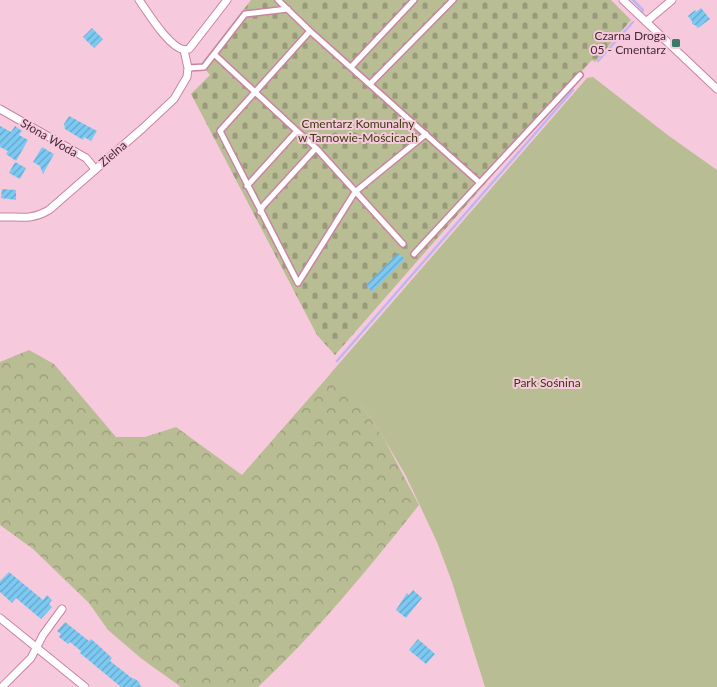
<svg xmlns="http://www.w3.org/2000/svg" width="717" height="687" font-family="Lato,sans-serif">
<defs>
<pattern id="forest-crowns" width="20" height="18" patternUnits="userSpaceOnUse" patternTransform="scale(1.25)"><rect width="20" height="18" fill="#b9bd94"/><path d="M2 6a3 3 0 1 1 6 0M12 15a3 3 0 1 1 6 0" fill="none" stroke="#989a7a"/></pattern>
<pattern id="cemetery-stones" width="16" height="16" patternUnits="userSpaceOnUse" patternTransform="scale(1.25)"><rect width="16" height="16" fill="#b9bd94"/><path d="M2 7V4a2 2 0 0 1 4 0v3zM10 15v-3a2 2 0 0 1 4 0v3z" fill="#989a7a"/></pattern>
<pattern id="building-hatch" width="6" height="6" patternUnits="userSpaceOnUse" patternTransform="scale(1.25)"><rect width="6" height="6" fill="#7ccaf3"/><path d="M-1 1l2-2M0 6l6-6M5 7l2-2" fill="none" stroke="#67a4c6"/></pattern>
</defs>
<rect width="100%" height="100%" fill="#f7c9dc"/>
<path fill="url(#forest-crowns)" d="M29,350L54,364L116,437H145L176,427L242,475L333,371L362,406L383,437L419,505C369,568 318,631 258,687H181L142,659L108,630L89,603L33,549L0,525V362Z"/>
<path fill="url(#cemetery-stones)" d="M251,0H611L631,20L595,62L592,60L580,73V78L512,153L335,355L317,335L191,94L210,75L201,64Z"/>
<path fill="#b9bd94" d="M593,77L669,136L717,170V687H485L452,582L437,542L406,476L383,437L362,406L330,374L587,78Z"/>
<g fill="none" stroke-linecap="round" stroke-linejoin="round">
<path stroke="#bfb5f0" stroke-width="2.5" d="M633,0L643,10L642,12
M598,61L633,22
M337,361L573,90"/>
</g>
<path fill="url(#building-hatch)" d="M701,8L710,19L698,28L695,25L692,24V21L688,16L695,10L696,12Z
M92,28L103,39L94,48L83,37Z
M69,116L97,131L91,141L84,137L83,140L65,129L64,124Z
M0,126L11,132L15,126L22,131L19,135L28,140L16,161L6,154L8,151L0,147Z
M42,147L54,154L43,174L40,166L33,162Z
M15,162L26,168L20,179L9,173Z
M2,189L16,190V200L1,198Z
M398,253L405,259L372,292L366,285Z
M9,572L43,600L47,595L52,600L49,604L52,607L41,619L16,598L12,603L0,592V581Z
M413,590L422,598L406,618L396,610L407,593L409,595Z
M65,622L89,641L91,639L98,645L112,658L110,661L133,679L134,678L140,683L139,684L142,687H121L80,653L81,651L70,642L68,644L59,637L61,634L57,631Z
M418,639L435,654L426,664L409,650Z"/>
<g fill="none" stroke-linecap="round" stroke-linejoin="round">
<defs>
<path id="pedestrian" d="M278,0L310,31L480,183
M310,31L220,131L298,283L355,192L426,134
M214,54L297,131
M351,67L414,0
M188,68L204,67L245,14L288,9
M370,84L453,0
M247,186L297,131L316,148
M260,212L263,206L316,148L403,244
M414,254L580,75"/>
<path id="minor" d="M139,0C149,14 168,46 184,50
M623,0L717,89
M646,22L672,0
M184,50L189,49L227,0
M0,109L86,158L95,169
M0,217C20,216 30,221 49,210L143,128L174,99L187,77L188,68L184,50
M0,618L85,687
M2,687L31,658L43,635L62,609"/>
</defs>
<use href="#pedestrian" stroke="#ca83a2" stroke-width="8"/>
<use href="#minor" stroke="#ca83a2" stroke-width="9"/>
<use href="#pedestrian" stroke="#fff" stroke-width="5"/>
<use href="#minor" stroke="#fff" stroke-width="7"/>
</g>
<rect fill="#3b7a68" stroke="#f7c9dc" stroke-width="2" x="671" y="38" width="10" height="10" rx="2.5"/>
<g text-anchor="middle" stroke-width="4" stroke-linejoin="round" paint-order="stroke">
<g font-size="12" fill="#472a37" stroke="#f7c9dc" text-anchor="end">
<text x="666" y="40">Czarna Droga<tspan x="666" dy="14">05 - Cmentarz</tspan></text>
</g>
<g font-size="12" fill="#3a3c0b" stroke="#f7c9dc">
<text x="358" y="128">Cmentarz Komunalny<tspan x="358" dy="14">w Tarnowie-Mościcach</tspan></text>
<text x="547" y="387">Park Sośnina</text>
</g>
<g font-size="12" fill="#472a37" stroke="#f7c9dc">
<text transform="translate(49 138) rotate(30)" y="4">Słona Woda</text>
<text transform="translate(113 154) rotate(-41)" y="4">Zielna</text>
</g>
</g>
</svg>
